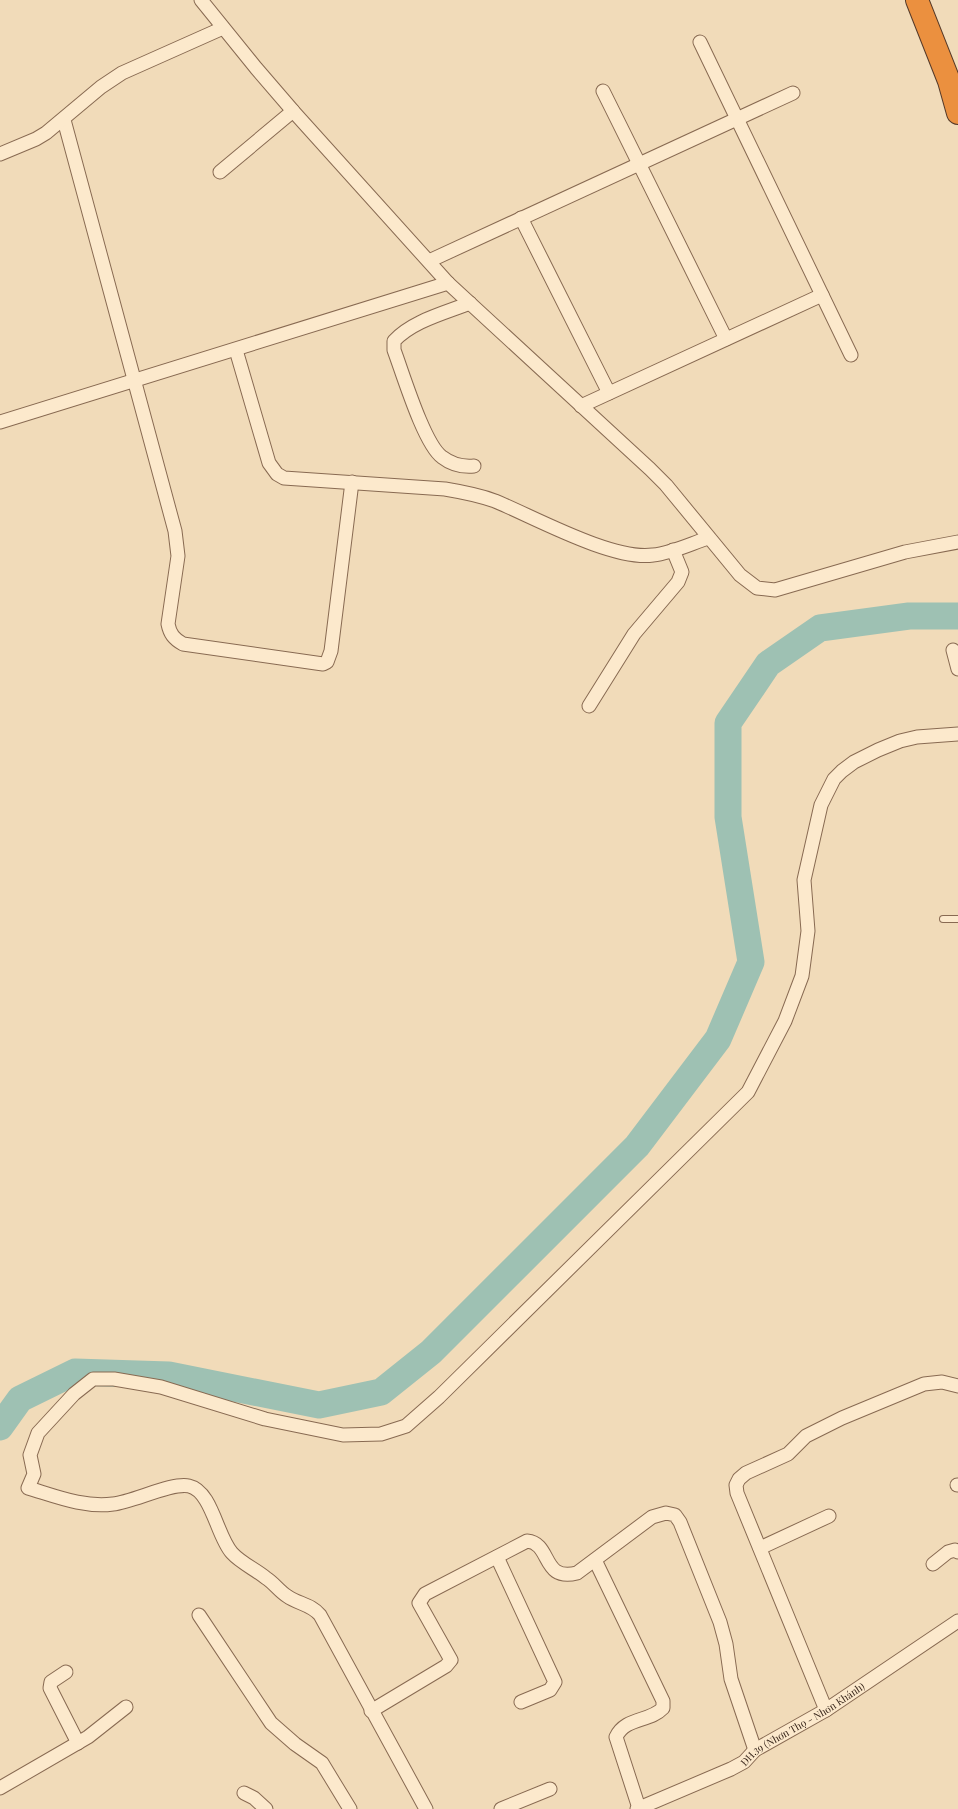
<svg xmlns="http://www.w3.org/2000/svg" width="958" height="1809" font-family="'Playfair Display',serif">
<rect width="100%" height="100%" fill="#f1dbb9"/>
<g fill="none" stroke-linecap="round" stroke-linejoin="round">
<path stroke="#9ec1b3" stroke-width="27" d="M0,1427L20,1399L75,1372L169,1375L319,1405L381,1392L431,1352L637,1146L718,1039L751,962L728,817V723L768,664L820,628L909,616H958"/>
<defs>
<path id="lane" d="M943,919H958"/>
<g id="street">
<path d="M201,0L256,68L293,111L448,283L650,469L666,485L740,575L757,588L775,590L905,552L958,542"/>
<path d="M700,42L851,355"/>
<path d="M603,91L726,339"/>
<path d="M64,120L175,531L178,556L168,624C170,634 174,639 183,644L323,664L327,662L331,651L352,482"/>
<path d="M0,154L36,139L46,133L101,87L122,73L223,28"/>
<path d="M220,172L293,111"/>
<path d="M521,218L609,393"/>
<path d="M429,261L793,93"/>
<path d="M470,303C445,313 412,321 394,341V350C403,374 424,444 442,457C451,464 463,467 474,466"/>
<path d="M236,350L269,463L277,474L284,478L445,489C463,492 479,495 495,501C534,517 613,561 653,555C672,553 690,544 708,538"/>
<path d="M581,406L822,295"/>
<path d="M0,422L448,283"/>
<path d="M953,650L958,669"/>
<path d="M589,706L634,634L678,582L682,572L673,550"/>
<path d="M957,1485H958"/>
<path d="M760,1548L829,1516"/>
<path d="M497,1557L555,1682L550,1690L521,1702"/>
<path d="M595,1560L663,1701V1708C650,1722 625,1717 616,1737L639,1808"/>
<path d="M933,1564L948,1552L955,1550L958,1552"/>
<path d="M199,1615L271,1723L295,1744L322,1763L350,1809"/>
<path d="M66,1672L51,1682L50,1688L78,1743"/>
<path d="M826,1710L737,1493L736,1485L739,1479L746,1473L788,1454L806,1436L842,1418L924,1384L942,1382L958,1386"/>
<path d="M371,1711L446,1666L451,1660L419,1603L425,1594L527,1541C552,1543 541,1582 577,1573L652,1517L666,1513L675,1515L680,1522L720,1622L726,1644L731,1679L755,1750"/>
<path d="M0,1788L88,1737L126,1707"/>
<path d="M244,1793L254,1798L266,1809"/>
<path d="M426,1809L320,1615C311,1604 298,1604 287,1596C279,1591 274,1583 266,1578C255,1569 241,1563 232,1553C217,1537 212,1491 189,1486C172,1482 133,1502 113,1504C84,1508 55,1496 28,1488L34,1474L30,1455L38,1433L74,1394L93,1379H114L161,1387L265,1419L343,1435L381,1434L406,1426L439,1397L748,1092L785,1021L802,976L808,931L804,880L821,805L834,779L842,771L854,762L878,750L900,741L917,737L958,734"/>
<path d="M501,1809L550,1789"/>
<path id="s1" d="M637,1809L731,1769L744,1762L755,1750L826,1710L958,1621"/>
</g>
<path id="highway" d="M917,0L949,81L958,113"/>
</defs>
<use href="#lane" stroke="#886a52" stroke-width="8"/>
<use href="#street" stroke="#886a52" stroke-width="15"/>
<use href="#highway" stroke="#553928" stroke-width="24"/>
<use href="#lane" stroke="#fce9cc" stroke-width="6"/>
<use href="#street" stroke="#fce9cc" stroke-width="13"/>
<use href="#highway" stroke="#eb903f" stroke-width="22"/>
</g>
<g text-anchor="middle" stroke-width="4" stroke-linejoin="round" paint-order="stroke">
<g font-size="10" fill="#362419" stroke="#f8e6c9">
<text dy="4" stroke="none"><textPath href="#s1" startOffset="187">ĐH.39 (Nhơn Thọ - Nhơn Khánh)</textPath></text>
</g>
</g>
</svg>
